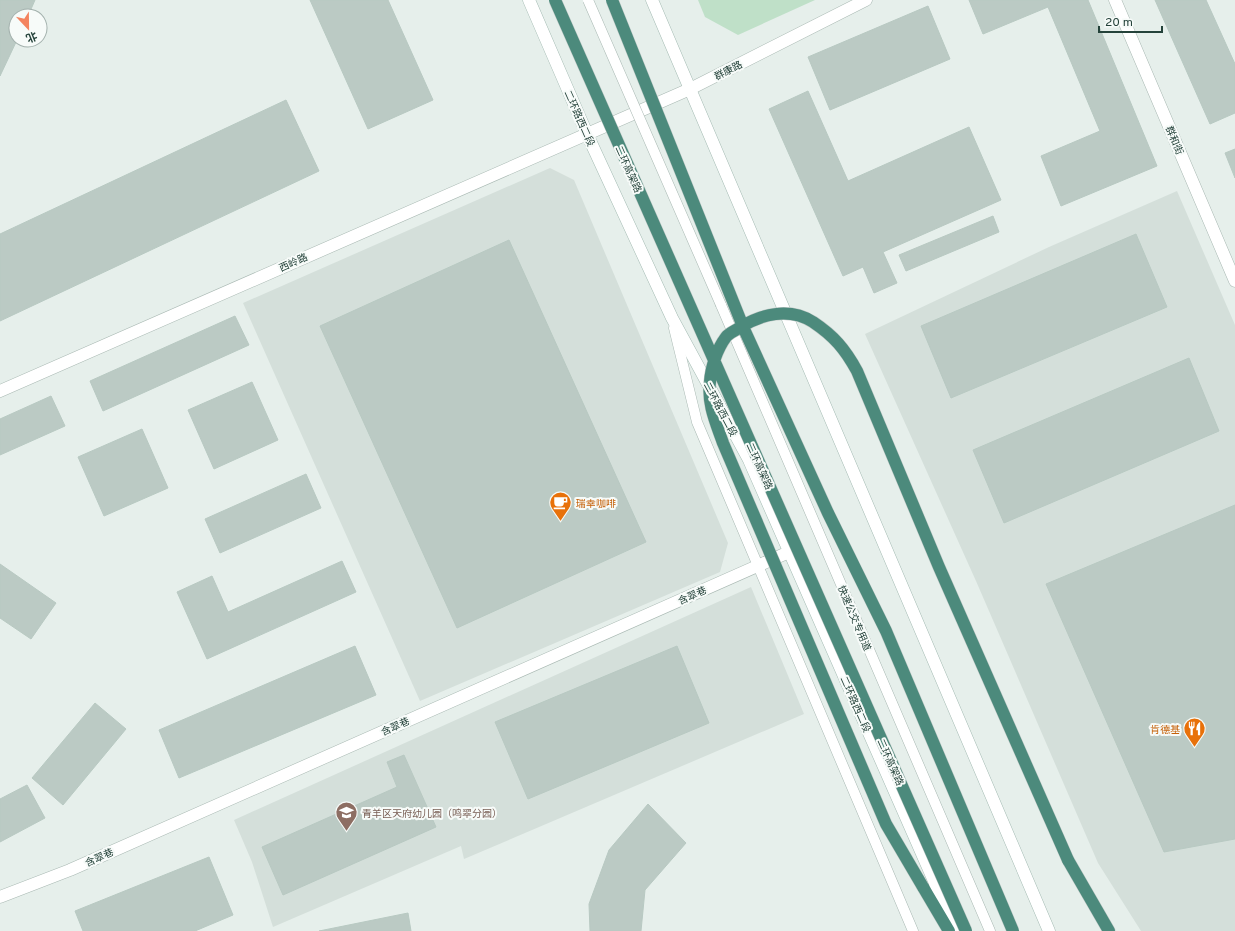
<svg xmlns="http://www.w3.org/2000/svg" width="1235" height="931" font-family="Overpass,'Noto Sans SC',sans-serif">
<rect width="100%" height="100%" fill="#e6efeb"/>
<path fill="#d4dfda" d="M550,168L574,180L728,543L720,572L420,701L243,303Z
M1177,191L1235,325V931H1141L1098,863L976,581L865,334L1049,247Z
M751,587L804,714L464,859L461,846L273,927L252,862L234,820Z"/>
<path fill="#bfe0c8" d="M698,0H815L738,35L705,17Z"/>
<path fill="#bbcac4" stroke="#b8c9c2" d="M0,0H35L28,16H16L17,40L0,76Z
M310,0H388L433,100L368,129Z
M969,0H1088L1157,166L1061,206L1041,156L1100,131L1048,7L983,34Z
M1155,0H1206L1235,64V113L1210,124Z
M928,6L950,59L830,110L808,57Z
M808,91L848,181L969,127L1001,200L883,252L897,283L874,293L863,267L843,276L769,109Z
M286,100L319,171L0,321V234Z
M1235,149V178L1225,153Z
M993,216L999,232L906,271L899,255Z
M1136,234L1167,307L951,398L921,326Z
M509,240L646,542L457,628L320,326Z
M235,316L249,345L103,411L90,381Z
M1189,358L1219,431L1004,523L973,450Z
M252,382L278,440L214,469L188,410Z
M51,396L65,426L0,455V419Z
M142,429L168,488L104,516L78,457Z
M306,474L321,508L220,553L205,519Z
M1235,505V839L1164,852L1046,584Z
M342,561L356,592L207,659L177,592L212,576L228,612Z
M0,564L56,603L31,639L0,618Z
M355,646L376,695L179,778L159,730Z
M677,646L709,723L528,799L495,722Z
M95,703L126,729L63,805L32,778Z
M404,755L436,827L283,895L262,847L397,787L387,762Z
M27,785L45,818L0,842V799Z
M648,804L686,843L645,890L641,931H590L589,904L609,850Z
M209,857L233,915L195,931H83L75,911Z
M408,913L411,931H319Z"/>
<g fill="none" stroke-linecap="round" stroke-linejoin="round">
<defs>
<path id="service" d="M721,305L990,931
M674,328L697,422L913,931"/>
<path id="minor" d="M1115,0L1235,281
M0,391L690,89L866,0
M0,897L70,870L789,552"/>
<path id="secondary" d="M529,0L587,134L672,318L749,460L956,931
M652,0L1049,931"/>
<path id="trunk" d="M1068,860L1109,931
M923,887L949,931"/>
</defs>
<use href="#service" stroke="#a8b8b2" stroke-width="11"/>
<use href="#minor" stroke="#a8b8b2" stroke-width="13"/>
<use href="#secondary" stroke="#a4bbb3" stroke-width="13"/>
<use href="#trunk" stroke="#c2cac8" stroke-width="13"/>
<use href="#service" stroke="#fff" stroke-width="10"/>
<use href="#minor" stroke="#fff" stroke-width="12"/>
<use href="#secondary" stroke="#fff" stroke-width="12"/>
<use href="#trunk" stroke="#4c8a7c" stroke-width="12"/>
<defs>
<path id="service-bridge" d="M588,0L721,305"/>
<path id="trunk-bridge" d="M555,0L966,931
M612,0L744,329L828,513L886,631L1013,931
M923,887L886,824L723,443C716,423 707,404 710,382C711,367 717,349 726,337C729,333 735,331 739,328C761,314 789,307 813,322C834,336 845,349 857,371L939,567L1068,860"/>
</defs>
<use href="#service-bridge" stroke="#a8b8b2" stroke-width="11" stroke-linecap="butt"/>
<use href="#trunk-bridge" stroke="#c2cac8" stroke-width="13" stroke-linecap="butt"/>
<use href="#service-bridge" stroke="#fff" stroke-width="10"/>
<use href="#trunk-bridge" stroke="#4c8a7c" stroke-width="12"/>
</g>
<defs>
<symbol id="cafe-pin" viewBox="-11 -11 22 30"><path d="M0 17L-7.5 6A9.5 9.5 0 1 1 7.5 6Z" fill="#e8710a" stroke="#f7fbf9"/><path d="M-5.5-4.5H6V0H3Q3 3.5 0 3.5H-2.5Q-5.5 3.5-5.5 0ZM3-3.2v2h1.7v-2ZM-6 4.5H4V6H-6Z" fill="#fff"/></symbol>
<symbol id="restaurant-pin" viewBox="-11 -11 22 30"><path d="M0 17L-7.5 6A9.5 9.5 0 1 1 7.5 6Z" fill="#e8710a" stroke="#f7fbf9"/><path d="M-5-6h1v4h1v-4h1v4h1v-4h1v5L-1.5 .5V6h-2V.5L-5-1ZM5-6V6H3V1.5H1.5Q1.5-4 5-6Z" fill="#fff"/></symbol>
<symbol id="school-pin" viewBox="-11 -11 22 30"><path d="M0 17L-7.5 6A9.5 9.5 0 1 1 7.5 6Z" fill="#8d6e63" stroke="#f7fbf9"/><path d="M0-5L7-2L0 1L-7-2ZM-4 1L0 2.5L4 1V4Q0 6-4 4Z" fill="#fff"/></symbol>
</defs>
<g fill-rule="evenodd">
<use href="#cafe-pin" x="548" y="490" width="25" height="34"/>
<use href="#restaurant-pin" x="1182" y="716" width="25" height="34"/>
<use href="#school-pin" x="334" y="800" width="25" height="34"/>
</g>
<g text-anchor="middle" stroke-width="4" stroke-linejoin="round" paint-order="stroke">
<g font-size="10" fill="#24423a" stroke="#f7fbf9">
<text transform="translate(728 70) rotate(-27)" y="4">群康路</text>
<text transform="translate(580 118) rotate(66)" y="4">二环路西二段</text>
<text transform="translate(1175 140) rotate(67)" y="4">群和街</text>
<text transform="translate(629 169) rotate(66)" y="4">二环高架路</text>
<text transform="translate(293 262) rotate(-24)" y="4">西岭路</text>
<text transform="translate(721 409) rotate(62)" y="4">二环路西二段</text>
<text transform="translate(760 466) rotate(66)" y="4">二环高架路</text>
<text transform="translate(692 595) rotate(-24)" y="4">含翠巷</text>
<text transform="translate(855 618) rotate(67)" y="4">快速公交专用道</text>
<text transform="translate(856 704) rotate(66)" y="4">二环路西二段</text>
<text transform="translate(395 726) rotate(-24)" y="4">含翠巷</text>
<text transform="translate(891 762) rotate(66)" y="4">二环高架路</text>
<text transform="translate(99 857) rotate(-24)" y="4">含翠巷</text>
</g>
<g font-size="10" fill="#c56008" stroke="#f7fbf9" text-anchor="start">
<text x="576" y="507">瑞幸咖啡</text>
<text x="1180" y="733" text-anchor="end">肯德基</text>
</g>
<g font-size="10" fill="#785e54" stroke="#f7fbf9" text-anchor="start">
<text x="362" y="817">青羊区天府幼儿园（鸣翠分园）</text>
</g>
</g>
<g transform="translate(28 28) rotate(158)"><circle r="19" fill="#f7fbf9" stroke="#a3b1ad"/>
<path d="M0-3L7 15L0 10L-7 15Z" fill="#f4845f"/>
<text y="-6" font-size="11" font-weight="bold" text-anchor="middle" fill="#24423a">北</text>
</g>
<path d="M1099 26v6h63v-6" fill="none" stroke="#24423a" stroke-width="2"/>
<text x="1105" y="26" font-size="12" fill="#24423a" stroke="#f7fbf9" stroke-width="3" paint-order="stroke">20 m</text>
</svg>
